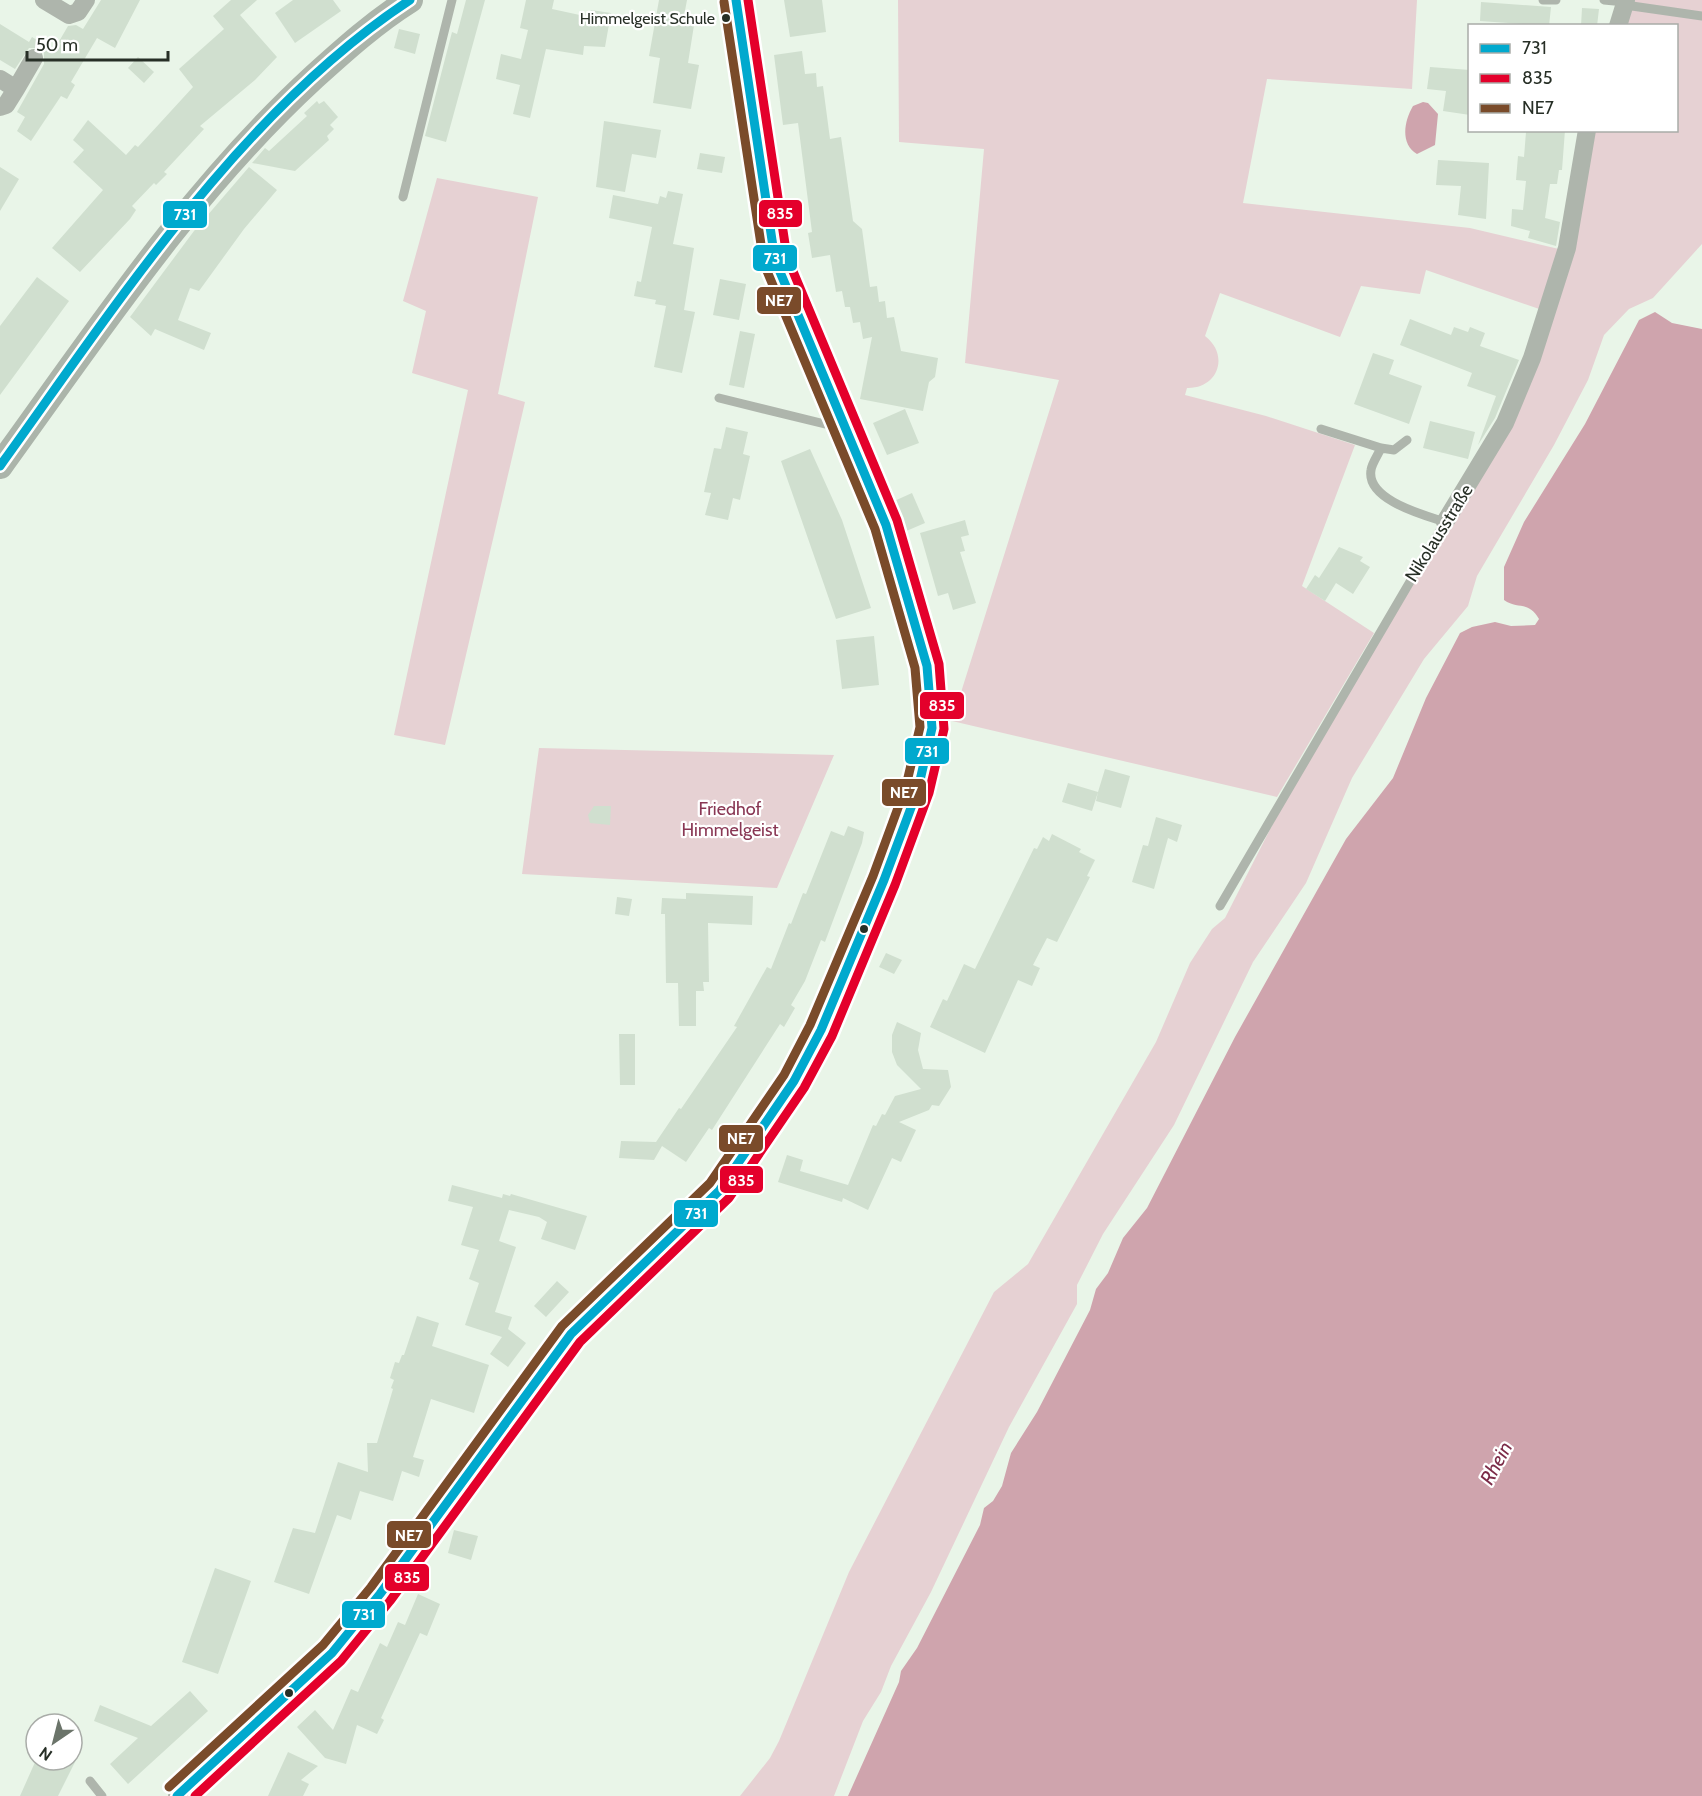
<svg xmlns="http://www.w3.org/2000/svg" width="1702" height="1796" font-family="Cabin,sans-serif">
<rect width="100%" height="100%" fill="#e9f5e8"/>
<path fill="#e6d1d3" d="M898,0H1417L1412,89L1267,79L1243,203L1470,228L1563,250L1545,311L1426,270L1420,294L1361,286L1340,337L1220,293L1205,336C1230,355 1218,389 1187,388L1185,395L1266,416L1355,445L1302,586L1374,633L1277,797L952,721L1059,380L965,363L984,149L899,142Z
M1629,0H1702V244L1653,298L1629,309L1604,335L1588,380L1554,445L1477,576L1468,606L1424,659L1352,778L1306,883L1253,962L1174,1125L1103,1234L1077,1285V1304L1009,1427L931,1592L891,1666L881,1692L863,1721L834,1796H740L770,1758L779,1741L849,1572L994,1292L1028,1264L1156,1042L1190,963L1212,929L1225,918L1283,804L1516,406L1590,131L1676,130V26L1622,25Z
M437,178L538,197L498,394L525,402L445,745L394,735L468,390L412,373L426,311L403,301Z
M539,748L834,755L777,888L522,874Z"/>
<path fill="#cfa4ad" d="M1423,102L1428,103L1438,114L1435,145L1417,154C1400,144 1404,121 1413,106Z
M1655,312L1672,323L1702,329V1796H848L899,1682L901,1671L917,1648L980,1525L984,1508L993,1501L1002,1486L1011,1453L1037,1412L1090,1310L1096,1289L1108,1273L1123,1238L1147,1208L1235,1037L1346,839L1393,778L1426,698L1460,633L1472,627L1495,622L1511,626L1535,625L1539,619C1528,600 1518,610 1504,600V567L1524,522L1585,424L1639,320Z"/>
<path fill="#d0dfcf" d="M101,0H140L115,48L97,38L71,82L75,85L67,99L61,96L31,141L17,131L25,117L17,112L44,64V53L39,48H29L15,69L0,60V24L29,42L32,37L54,50L68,26L76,25L83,29Z
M231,0H257L240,15L277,57L255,80L200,126L204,129L164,172L167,174L156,185L154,183L132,206L136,210L130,219L80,272L52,248L103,190L73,162L84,150L73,140L88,120L126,155L135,145L138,147L193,87L179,69L224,29L213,16Z
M293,0H333L341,11L295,43L275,13Z
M466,0H485L446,142L425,136L452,32L457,34Z
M526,0H554L552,9L589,17L591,10L611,13L605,47L584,46L583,55L546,49L530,118L513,114L520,85L496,79L501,54L521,59L528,30L520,28Z
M659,0H687L684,16L695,19L688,63L699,65L691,109L653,103L660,58L649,56Z
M784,0H822L826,32L790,37Z
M1481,2L1551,7L1549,26L1480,21Z
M1582,8L1599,9L1597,26H1581Z
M399,29L420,34L415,54L394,48Z
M802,51L805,74L816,73L817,87L823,86L830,139L841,137L853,221L862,229L870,287L877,286L879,302L885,301L887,318L894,317L901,351L938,358L935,377L929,382L923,411L860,399L872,337L863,339L860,322L853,323L850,307H845L842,291L836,292L830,255L812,258L808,233L812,232L798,123L783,125L774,55Z
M138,57L154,72L144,83L128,68Z
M1430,67L1470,70V115L1443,111L1446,91L1427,89Z
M317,101L319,104L324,101L338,117L330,125L334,129L327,136L329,140L295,171L252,163L265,148L269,151L307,116L304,113Z
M604,121L661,130L656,158L632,154L625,192L596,187Z
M1530,130H1565L1562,170H1559L1557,184H1550L1545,218L1560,222L1556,246L1528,238L1530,231L1511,226L1512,209L1523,210L1526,181L1516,180L1518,156L1524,157L1526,132Z
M700,153L725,157L722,173L697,169Z
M1438,160L1489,163L1486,219L1458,215L1461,186L1436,185Z
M0,167L19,179L0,211Z
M249,167L277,190L244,229L199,291L190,288L178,320L211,333L204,350L155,329L151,336L130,317L194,231Z
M668,191L683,194L673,244L694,248L684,310L695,312L682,373L654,367L666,306L655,304L656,300L634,296L637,281L641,282L652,227L609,218L613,195L658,204L660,196L666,198Z
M37,277L69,301L0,395V326Z
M720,279L746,284L739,320L713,315Z
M1410,319L1451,335L1454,327L1468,332L1470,327L1485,333L1480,346L1519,360L1495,418L1478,445L1496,396L1467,386L1472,373L1400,345Z
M740,331L755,334L744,388L729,385Z
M1373,353L1394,360L1389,374L1422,386L1409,424L1354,404Z
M905,409L919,443L887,455L873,423Z
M1430,421L1475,432L1468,459L1423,448Z
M726,427L748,432L743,454L750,456L740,500L733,498L728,520L705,515L711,493L704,492L714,448L721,449Z
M810,449L842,520L871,608L836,619L781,461Z
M912,493L925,523L904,532L892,502Z
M965,520L969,535L961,537L965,551L960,552L976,603L953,610L948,593L938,596L920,533Z
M1339,547L1363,557L1360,561L1370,567L1353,594L1336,583L1325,601L1306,589L1315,575L1319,578Z
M874,636L879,685L842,689L836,640Z
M1105,769L1130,776L1121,808L1096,801L1098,792L1092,811L1062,802L1068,783L1098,792Z
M594,806H611L610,825L590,823L588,815Z
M1156,817L1182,825L1177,842L1168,838L1154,889L1132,882L1143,845L1148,846Z
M848,826L864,832L862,843L825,942L821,940L805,981L791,1005L795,1008L784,1027L780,1024L712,1130L709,1128L686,1162L662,1146L654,1160L619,1158L621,1141L656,1142L679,1108L681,1109L737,1027L734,1026L767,967L771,969L789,923L791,924L803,893L806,894L831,831L844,836Z
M1052,834L1081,849L1079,852L1095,860L1087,876L1090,877L1057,942L1047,938L1033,965L1040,968L1032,986L1018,980L985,1053L930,1027L943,999L947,1001L964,964L975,969L1034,848L1037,849L1043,837L1049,841Z
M686,893L753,896L752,925L708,923L709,982H703L704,991H696V1026H679L678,983H666L665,914H661L662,898L686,899Z
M617,897L632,899L629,916L615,914Z
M886,953L902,960L894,974L879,967Z
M897,1022L921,1033L918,1050L923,1069L948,1070L951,1087L939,1106L932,1105L929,1110L899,1122L916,1130L901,1162L892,1158L868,1210L843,1198L842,1202L778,1182L787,1155L803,1160L800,1171L848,1185L873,1125L876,1126L882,1114L885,1115L895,1096L921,1089L897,1065L892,1052V1035Z
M619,1034H635V1085H620Z
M452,1185L502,1198L503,1194L510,1196L511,1194L587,1216L575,1250L541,1239L547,1222L539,1217L509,1210L499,1241L516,1247L495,1312L512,1317L508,1329L526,1343L508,1367L490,1354L502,1337L465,1325L479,1283L469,1279L479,1250L461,1245L473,1207L448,1201Z
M557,1281L569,1292L546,1317L534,1306Z
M417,1316L439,1323L432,1346L489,1365L474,1413L431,1399L413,1457L424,1460L419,1477L402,1471L393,1501L360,1491L351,1520L337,1515L309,1594L274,1582L293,1528L315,1533L338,1462L368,1472L367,1443H377L393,1389L391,1388L394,1380L390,1378L395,1362L399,1363L402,1355H404Z
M454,1530L478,1536L471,1560L448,1553Z
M215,1568L251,1581L218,1674L182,1662Z
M418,1594L440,1604L427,1636L420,1633L381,1718L384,1720L377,1734L357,1725L346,1764L325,1758L297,1727L315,1710L333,1730L351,1689L358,1692L380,1643L387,1647L398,1622L405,1625Z
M190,1691L208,1711L128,1784L110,1764L138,1738L94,1721L100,1705L151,1726Z
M288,1752L318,1766L301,1780L309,1784L303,1796H268Z
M36,1760H76L58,1796H20Z"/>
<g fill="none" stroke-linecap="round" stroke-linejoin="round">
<path stroke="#aeb5ac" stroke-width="9" d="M1543,0H1556
M1604,0L1625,2
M1625,5L1702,16
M403,197L452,0
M719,398L825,424L841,417
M1321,429L1381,448L1394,450L1407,440
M1220,906L1445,522C1424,515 1366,500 1371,470C1372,463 1378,455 1381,448
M90,1781L102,1796"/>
<path stroke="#aeb5ac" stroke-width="18" d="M44,0L69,15L78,12L86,0
M1618,26L1626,0
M0,79L16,89L6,105L0,107
M16,89L34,58
M1445,522L1505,423L1532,358L1567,248L1587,130
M177,1796L290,1694L332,1653L380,1594L571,1334L719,1191L794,1081L821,1030L884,880L918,789L932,728L927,666L886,525L775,260L736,0"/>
<path stroke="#abb4aa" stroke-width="26" d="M0,466C98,331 190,191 314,77C345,49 375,22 410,0"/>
<defs>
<path id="bus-1" d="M0,466C117,304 241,111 410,0
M177,1796L332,1653L380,1594L571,1334L719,1191L794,1081L821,1030L884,880L918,789L932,728L927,666L886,525L775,260L736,0"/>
<path id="bus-2" d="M195,1796L341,1661L390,1601L580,1342L729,1198L804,1088L832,1036L895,885L929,793L944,729L939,664L897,520L787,257L748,0"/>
<path id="bus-3" d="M169,1787L323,1645L371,1587L562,1326L710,1183L784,1075L810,1025L873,876L906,786L920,727L915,668L875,529L764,264L724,2"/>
</defs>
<use href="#bus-1" stroke="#fff" stroke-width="14"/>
<use href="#bus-2" stroke="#fff" stroke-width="14"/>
<use href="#bus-3" stroke="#fff" stroke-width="14"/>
<use href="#bus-1" stroke="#00a9ce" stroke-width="9"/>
<use href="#bus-2" stroke="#e4002b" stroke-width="9"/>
<use href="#bus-3" stroke="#7a4b2a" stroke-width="9"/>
</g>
<g fill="#272f26" stroke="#fff" stroke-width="2">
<circle cx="726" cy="18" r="5"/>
<circle cx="864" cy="929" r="5"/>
<circle cx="289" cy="1693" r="5"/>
</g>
<g text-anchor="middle" stroke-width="4.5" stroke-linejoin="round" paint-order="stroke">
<g font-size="16" fill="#272f26" stroke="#fff" text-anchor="end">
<text x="715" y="24">Himmelgeist Schule</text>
</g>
<g font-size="18" fill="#272f26" stroke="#fff">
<text transform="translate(1439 533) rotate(-58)" y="6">Nikolausstraße</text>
</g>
<g font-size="18" fill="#893754" stroke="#fff">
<text x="730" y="815">Friedhof<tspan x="730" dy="21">Himmelgeist</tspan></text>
</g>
<g font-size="20" font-style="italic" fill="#7c2b48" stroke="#fff">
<text transform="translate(1496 1463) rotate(-62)" y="7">Rhein</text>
</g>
</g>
<g stroke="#fff" stroke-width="2">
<rect x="758" y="199" width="45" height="29" rx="6" fill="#e4002b"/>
<rect x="162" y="200" width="46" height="29" rx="6" fill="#00a9ce"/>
<rect x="752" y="244" width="46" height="28" rx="6" fill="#00a9ce"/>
<rect x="756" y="286" width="46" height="29" rx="6" fill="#7a4b2a"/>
<rect x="919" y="691" width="46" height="29" rx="6" fill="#e4002b"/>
<rect x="904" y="737" width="46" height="28" rx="6" fill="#00a9ce"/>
<rect x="881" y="778" width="46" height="29" rx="6" fill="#7a4b2a"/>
<rect x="718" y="1124" width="46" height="29" rx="6" fill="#7a4b2a"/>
<rect x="719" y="1165" width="45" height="29" rx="6" fill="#e4002b"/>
<rect x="673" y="1199" width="46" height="29" rx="6" fill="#00a9ce"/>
<rect x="386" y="1520" width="46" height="29" rx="6" fill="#7a4b2a"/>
<rect x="384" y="1563" width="46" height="29" rx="6" fill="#e4002b"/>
<rect x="341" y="1600" width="45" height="29" rx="6" fill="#00a9ce"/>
</g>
<g font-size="16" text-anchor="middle" font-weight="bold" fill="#fff">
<text x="780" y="219">835</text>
<text x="185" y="220">731</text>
<text x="775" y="264">731</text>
<text x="779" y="306">NE7</text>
<text x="942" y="711">835</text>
<text x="927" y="757">731</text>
<text x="904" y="798">NE7</text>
<text x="741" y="1144">NE7</text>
<text x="741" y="1186">835</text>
<text x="696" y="1219">731</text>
<text x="409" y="1541">NE7</text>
<text x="407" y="1583">835</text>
<text x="364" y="1620">731</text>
</g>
<rect x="1468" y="24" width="210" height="108" fill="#ffffff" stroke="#a9aca8" stroke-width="1.5"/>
<rect x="1480" y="44" width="30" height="9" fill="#00a9ce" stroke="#a9aca8" stroke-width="1.5"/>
<text x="1522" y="54" font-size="18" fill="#272f26">731</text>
<rect x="1480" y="74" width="30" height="9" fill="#e4002b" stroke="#a9aca8" stroke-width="1.5"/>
<text x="1522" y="84" font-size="18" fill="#272f26">835</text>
<rect x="1480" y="104" width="30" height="9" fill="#7a4b2a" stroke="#a9aca8" stroke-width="1.5"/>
<text x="1522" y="114" font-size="18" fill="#272f26">NE7</text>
<g transform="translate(54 1742) rotate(215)"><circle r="28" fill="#ffffff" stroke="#a9aca8" stroke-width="1.5"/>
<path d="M0-4.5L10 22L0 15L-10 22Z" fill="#6b746a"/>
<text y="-9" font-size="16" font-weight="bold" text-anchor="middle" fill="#272f26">N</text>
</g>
<path d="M27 51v9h141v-9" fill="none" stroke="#272f26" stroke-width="3"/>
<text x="36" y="51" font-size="18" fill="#272f26" stroke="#ffffff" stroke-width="4.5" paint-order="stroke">50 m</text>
</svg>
